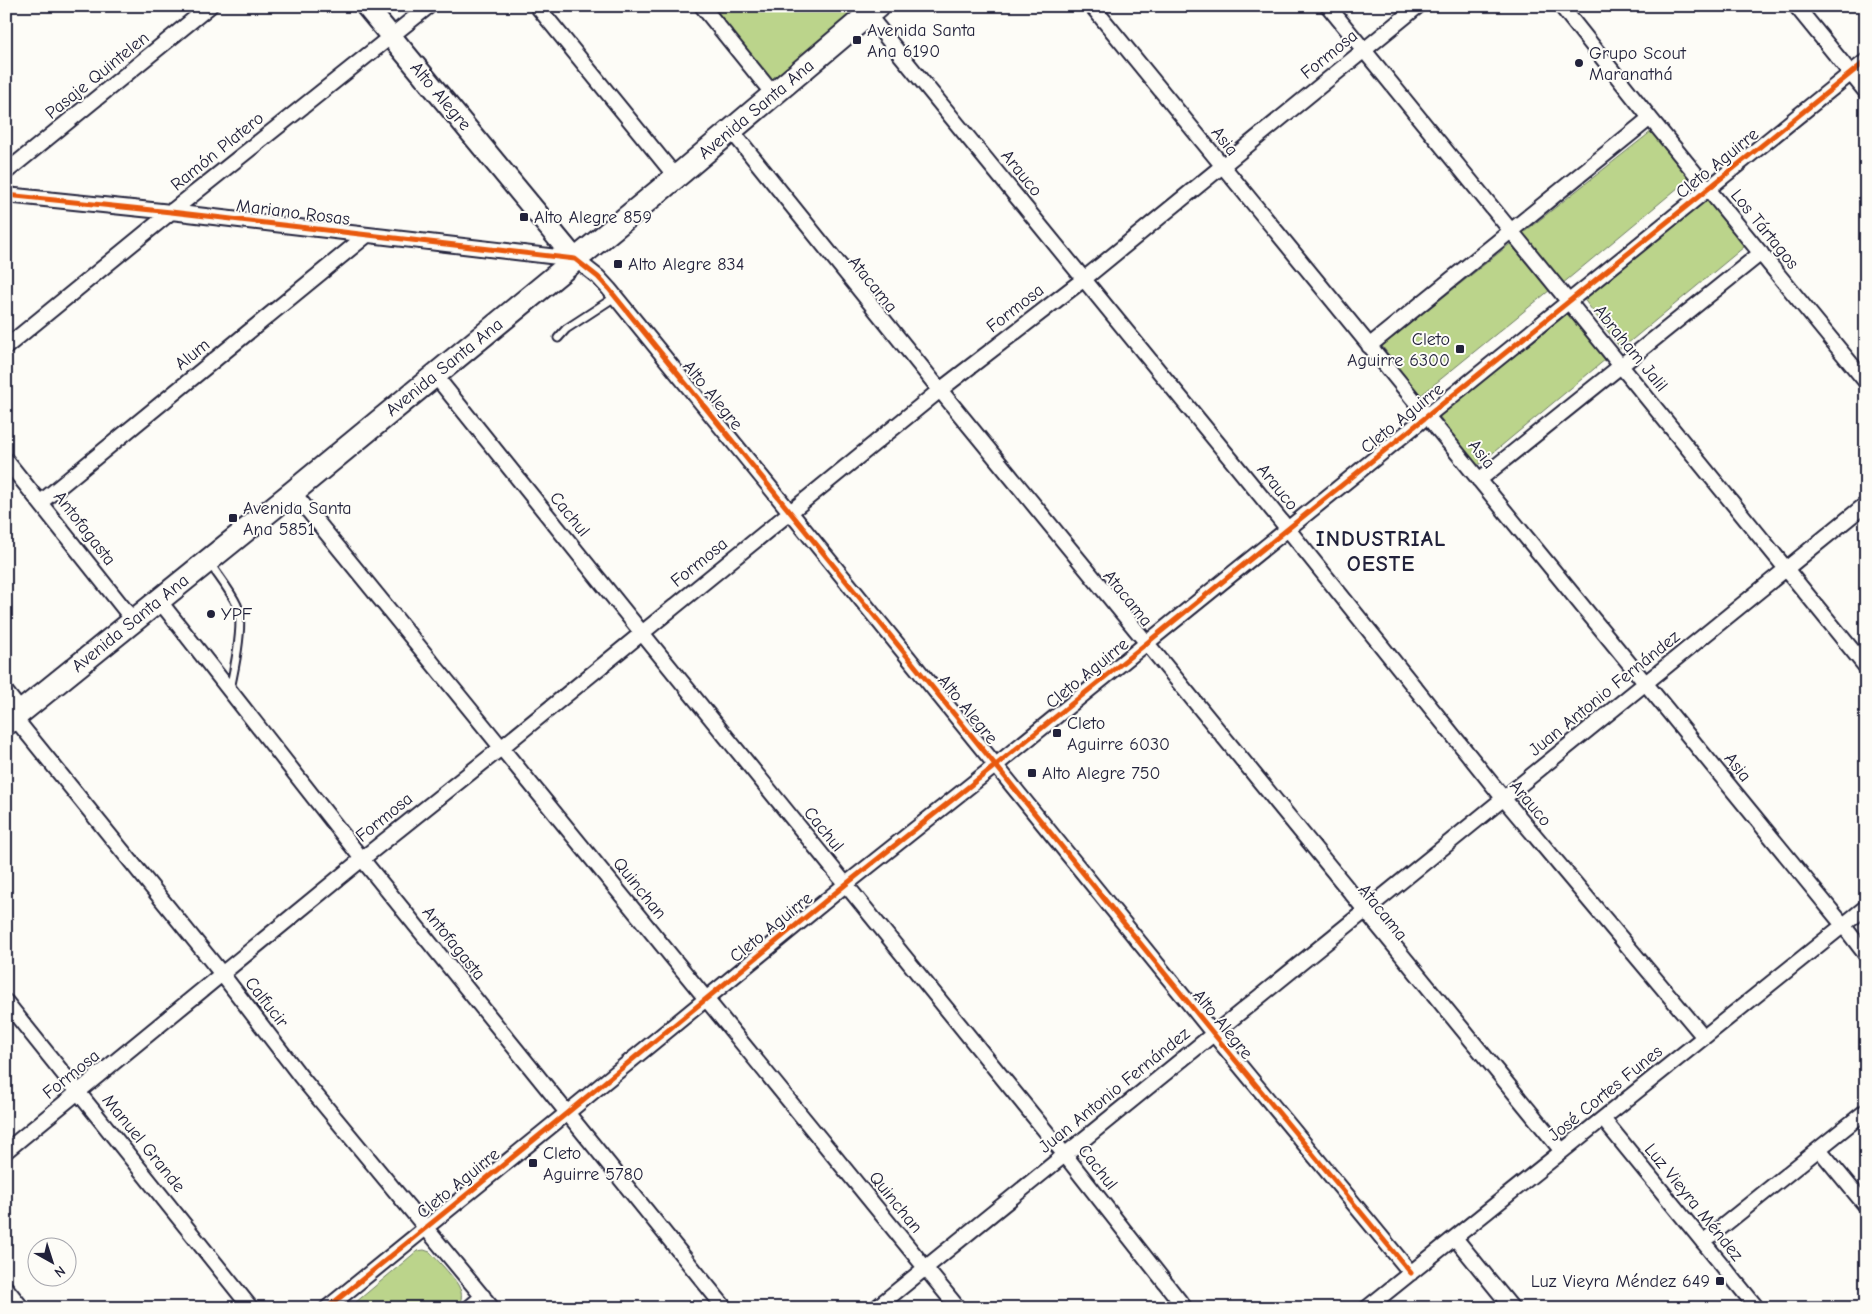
<svg xmlns="http://www.w3.org/2000/svg" width="1872" height="1314" font-family="'Comic Neue',sans-serif">
<rect width="100%" height="100%" fill="#fdfcf7"/>
<filter id="ink" filterUnits="userSpaceOnUse"><feTurbulence type="fractalNoise" baseFrequency=".02" numOctaves="2"/><feDisplacementMap in="SourceGraphic" scale="10" xChannelSelector="R" yChannelSelector="G"/><feConvolveMatrix kernelMatrix="1 2 1 2 8 2 1 2 1" color-interpolation-filters="sRGB"/></filter>
<g filter="url(#ink)">
<path fill="#bbd48b" stroke="#6e7b63" d="M709,6H853L856,10L770,81Z
M1652,131L1691,177L1562,284L1523,233Z
M1711,196L1750,242L1621,349L1583,298Z
M1510,244L1550,290L1420,396L1382,346Z
M1567,314L1606,359L1477,466L1439,416Z
M424,1250L430,1252C437,1260 457,1280 460,1289C463,1296 461,1303 456,1308H349L417,1251Z"/>
<g fill="none" stroke-linecap="round" stroke-linejoin="round">
<defs>
<path id="service" d="M558,338L566,329L615,297
M209,562C218,576 230,590 237,605C245,621 234,671 230,689"/>
<path id="minor" d="M537,6L676,177
M702,6L773,94
M1092,6L1843,925L1866,955
M1328,6L1866,667
M1561,6L1650,118L1866,382
M1796,6L1866,92
M864,10L1287,528L1504,799L1704,1037
M731,130L940,390L1562,1151
M6,172L210,6
M6,195L171,212L575,259L598,277L609,289L1213,1033L1411,1273
M1369,346L1650,118
M6,347L171,212L429,6
M434,374L642,633L1065,1155L1185,1308
M6,460L133,620
M1479,480L1761,253
M293,492L958,1308
M41,502L367,235
M158,599L362,859L725,1308
M6,692L21,711
M14,717L222,974L301,1077L492,1308
M6,1002L251,1308
M1603,1119L1757,1308
M1819,1149L1866,1206
M6,1151L362,859L501,748L940,390L1084,279L1418,6
M1455,1238L1512,1308
M1703,1242L1866,1111
M6,1288L22,1308
M327,1308L567,1113L845,885L996,765L1866,61
M469,1308L483,1296
M876,1308L1866,504
M1367,1308L1866,907"/>
<path id="secondary" d="M366,6L575,259"/>
<path id="primary" d="M6,724L293,492L676,177L878,6"/>
</defs>
<use href="#service" stroke="#22223b" stroke-width="11"/>
<use href="#minor" stroke="#22223b" stroke-width="18"/>
<use href="#secondary" stroke="#22223b" stroke-width="24"/>
<use href="#primary" stroke="#22223b" stroke-width="26"/>
<use href="#service" stroke="#fdfcf7" stroke-width="7"/>
<use href="#minor" stroke="#fdfcf7" stroke-width="14"/>
<use href="#secondary" stroke="#fdfcf7" stroke-width="20"/>
<use href="#primary" stroke="#fdfcf7" stroke-width="22"/>
<defs>
<path id="cycleway" d="M6,195L171,212L575,259L598,277L609,289L1213,1033L1411,1273
M327,1308L567,1113L845,885L996,765L1866,61"/>
</defs>
<use href="#cycleway" stroke="#fdfcf7" stroke-width="8"/>
<use href="#cycleway" stroke="#e8590c" stroke-width="5"/>
</g>
</g>
<g fill="#22223b" stroke="#fdfcf7" stroke-width="2">
<rect x="852" y="35" width="10" height="10" rx="2.5"/>
<circle cx="1579" cy="63" r="5"/>
<rect x="519" y="212" width="10" height="10" rx="2.5"/>
<rect x="613" y="259" width="10" height="10" rx="2.5"/>
<rect x="1455" y="344" width="10" height="10" rx="2.5"/>
<rect x="228" y="513" width="10" height="10" rx="2.5"/>
<circle cx="211" cy="614" r="5"/>
<rect x="1052" y="728" width="10" height="10" rx="2.5"/>
<rect x="1027" y="768" width="10" height="10" rx="2.5"/>
<rect x="528" y="1158" width="10" height="10" rx="2.5"/>
<rect x="1715" y="1276" width="10" height="10" rx="2.5"/>
</g>
<g text-anchor="middle" stroke-width="4" stroke-linejoin="round" paint-order="stroke">
<g font-size="18" fill="#22223b" stroke="#fdfcf7" text-anchor="start">
<text x="867" y="36">Avenida Santa<tspan x="867" dy="21">Ana 6190</tspan></text>
<text x="1589" y="59">Grupo Scout<tspan x="1589" dy="21">Maranathá</tspan></text>
<text x="534" y="223">Alto Alegre 859</text>
<text x="628" y="270">Alto Alegre 834</text>
<text x="1450" y="345" text-anchor="end">Cleto<tspan x="1450" dy="21">Aguirre 6300</tspan></text>
<text x="243" y="514">Avenida Santa<tspan x="243" dy="21">Ana 5851</tspan></text>
<text x="221" y="620">YPF</text>
<text x="1067" y="729">Cleto<tspan x="1067" dy="21">Aguirre 6030</tspan></text>
<text x="1042" y="779">Alto Alegre 750</text>
<text x="543" y="1159">Cleto<tspan x="543" dy="21">Aguirre 5780</tspan></text>
<text x="1710" y="1287" text-anchor="end">Luz Vieyra Méndez 649</text>
</g>
<g font-size="18" fill="#22223b" stroke="#fdfcf7">
<text transform="translate(1329 54) rotate(-39)" y="6">Formosa</text>
<text transform="translate(97 75) rotate(-39)" y="6">Pasaje Quintelen</text>
<text transform="translate(441 96) rotate(50)" y="6">Alto Alegre</text>
<text transform="translate(756 109) rotate(-40)" y="6">Avenida Santa Ana</text>
<text transform="translate(1225 141) rotate(51)" y="6">Asia</text>
<text transform="translate(217 151) rotate(-39)" y="6">Ramón Platero</text>
<text transform="translate(1717 163) rotate(-39)" y="6">Cleto Aguirre</text>
<text transform="translate(1022 173) rotate(51)" y="6">Arauco</text>
<text transform="translate(293 212) rotate(7)" y="6">Mariano Rosas</text>
<text transform="translate(1765 229) rotate(51)" y="6">Los Tártagos</text>
<text transform="translate(873 284) rotate(51)" y="6">Atacama</text>
<text transform="translate(1015 308) rotate(-38)" y="6">Formosa</text>
<text transform="translate(1631 348) rotate(51)" y="6">Abraham Jalil</text>
<text transform="translate(192 354) rotate(-39)" y="6">Alum</text>
<text transform="translate(444 367) rotate(-39)" y="6">Avenida Santa Ana</text>
<text transform="translate(713 395) rotate(51)" y="6">Alto Alegre</text>
<text transform="translate(1402 418) rotate(-39)" y="6">Cleto Aguirre</text>
<text transform="translate(1482 454) rotate(51)" y="6">Asia</text>
<text transform="translate(1278 487) rotate(51)" y="6">Arauco</text>
<text transform="translate(570 514) rotate(51)" y="6">Cachul</text>
<text transform="translate(85 528) rotate(52)" y="6">Antofagasta</text>
<text transform="translate(699 562) rotate(-39)" y="6">Formosa</text>
<text transform="translate(1128 598) rotate(51)" y="6">Atacama</text>
<text transform="translate(130 623) rotate(-39)" y="6">Avenida Santa Ana</text>
<text transform="translate(1087 673) rotate(-39)" y="6">Cleto Aguirre</text>
<text transform="translate(1604 693) rotate(-39)" y="6">Juan Antonio Fernández</text>
<text transform="translate(968 709) rotate(51)" y="6">Alto Alegre</text>
<text transform="translate(1738 767) rotate(51)" y="6">Asia</text>
<text transform="translate(1531 803) rotate(50)" y="6">Arauco</text>
<text transform="translate(384 817) rotate(-39)" y="6">Formosa</text>
<text transform="translate(824 829) rotate(51)" y="6">Cachul</text>
<text transform="translate(640 888) rotate(51)" y="6">Quinchan</text>
<text transform="translate(1383 912) rotate(51)" y="6">Atacama</text>
<text transform="translate(771 927) rotate(-39)" y="6">Cleto Aguirre</text>
<text transform="translate(454 943) rotate(51)" y="6">Antofagasta</text>
<text transform="translate(267 1002) rotate(52)" y="6">Calfucir</text>
<text transform="translate(1223 1024) rotate(51)" y="6">Alto Alegre</text>
<text transform="translate(71 1074) rotate(-39)" y="6">Formosa</text>
<text transform="translate(1114 1090) rotate(-39)" y="6">Juan Antonio Fernández</text>
<text transform="translate(1605 1093) rotate(-39)" y="6">José Cortes Funes</text>
<text transform="translate(144 1143) rotate(51)" y="6">Manuel Grande</text>
<text transform="translate(1098 1167) rotate(52)" y="6">Cachul</text>
<text transform="translate(458 1183) rotate(-39)" y="6">Cleto Aguirre</text>
<text transform="translate(896 1202) rotate(51)" y="6">Quinchan</text>
<text transform="translate(1694 1202) rotate(51)" y="6">Luz Vieyra Méndez</text>
</g>
<g font-size="22" font-weight="bold" letter-spacing="1" fill="#22223b" stroke="#fdfcf7">
<text x="1381" y="546">INDUSTRIAL<tspan x="1381" dy="25">OESTE</tspan></text>
</g>
</g>
<rect width="1872" height="1314" fill="none" stroke="#fdfcf7" stroke-width="25"/>
<rect x="12" y="12" width="1847" height="1289" fill="none" stroke="#22223b" stroke-width="2" filter="url(#ink)"/>
<g transform="translate(52 1262) rotate(141)"><circle r="24" fill="#fdfcf7" stroke="#a5a5ac"/>
<path d="M0-4L9 19L0 12L-9 19Z" fill="#22223b"/>
<text y="-8" font-size="14" font-weight="bold" text-anchor="middle" fill="#22223b">N</text>
</g>
</svg>
